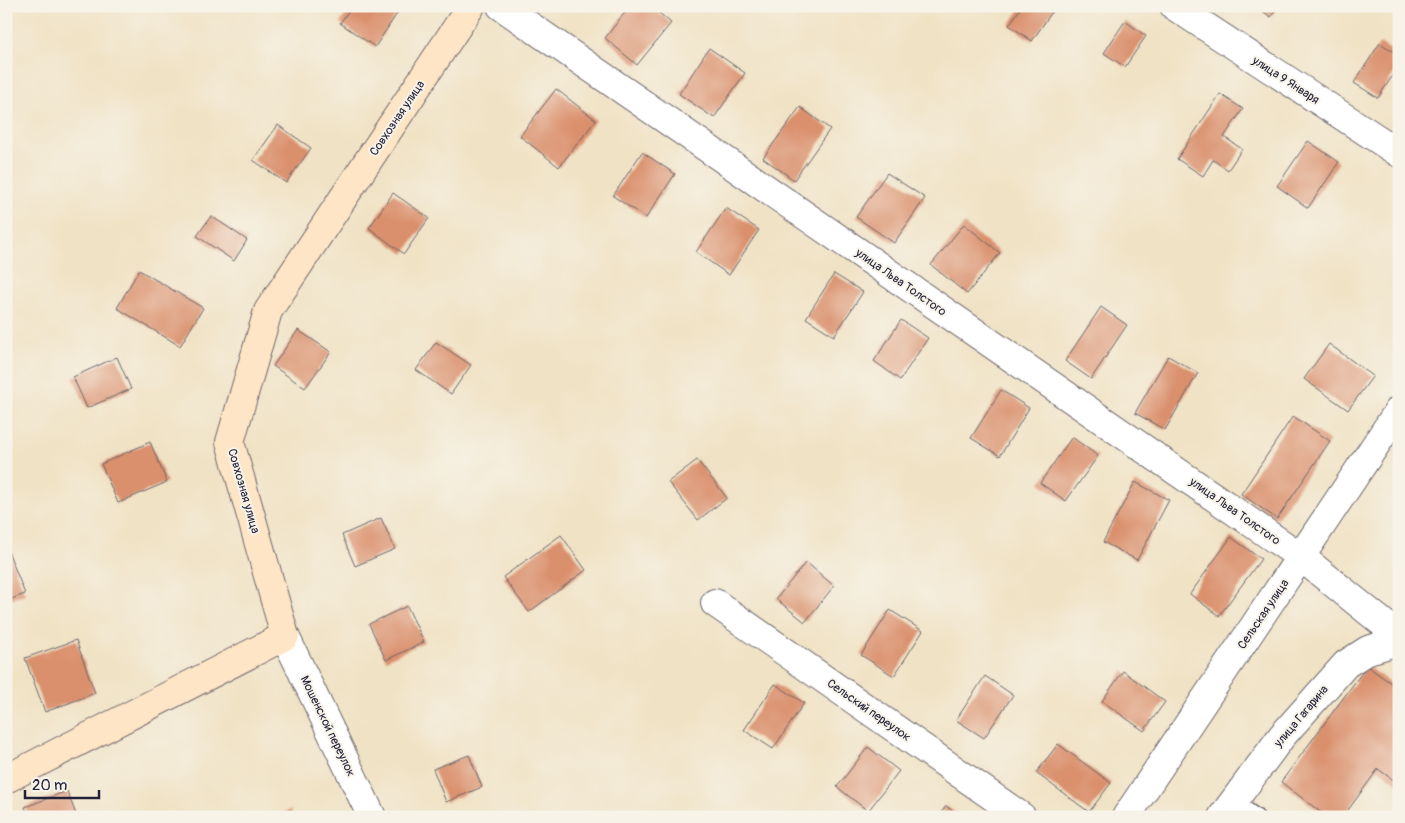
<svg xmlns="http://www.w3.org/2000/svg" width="1405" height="823" font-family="Pangolin,sans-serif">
<rect width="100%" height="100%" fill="#f7f3e8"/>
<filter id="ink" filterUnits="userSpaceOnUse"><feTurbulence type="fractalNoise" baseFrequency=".02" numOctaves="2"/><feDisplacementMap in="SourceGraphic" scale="10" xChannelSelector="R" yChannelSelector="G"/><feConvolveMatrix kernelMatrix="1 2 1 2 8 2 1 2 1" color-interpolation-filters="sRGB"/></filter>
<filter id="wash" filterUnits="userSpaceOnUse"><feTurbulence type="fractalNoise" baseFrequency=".0096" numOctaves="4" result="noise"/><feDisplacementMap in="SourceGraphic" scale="20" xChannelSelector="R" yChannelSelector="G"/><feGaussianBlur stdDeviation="1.12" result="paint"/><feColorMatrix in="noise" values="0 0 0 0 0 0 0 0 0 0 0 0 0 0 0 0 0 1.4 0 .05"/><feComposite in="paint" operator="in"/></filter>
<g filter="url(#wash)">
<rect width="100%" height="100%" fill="#f0e2c5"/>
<g id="blocks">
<path fill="#da906d" d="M352,6H402L375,47L340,23Z
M630,6H651L671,23L637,65L605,38Z
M1022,6H1056L1032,41L1009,25Z
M1255,6H1278L1271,17Z
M1125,21L1146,36L1125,67L1104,53Z
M1380,43L1399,55V66L1378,98L1354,83Z
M709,48L745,73L714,118L679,94Z
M556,89L596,120L559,167L520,136Z
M1220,94L1243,109L1224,137L1242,149L1228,170L1213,160L1203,176L1177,159Z
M800,107L830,129L794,180L763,158Z
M278,125L311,148L286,183L253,160Z
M1308,141L1339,162L1308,208L1277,186Z
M642,152L675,174L646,218L613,196Z
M887,173L925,198L894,243L856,217Z
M393,193L429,218L404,254L369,228Z
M726,208L759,230L729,275L696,252Z
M211,216L247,240L234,261L197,236Z
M964,224L1000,253L967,294L931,265Z
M139,270L203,308L180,346L117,308Z
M834,274L863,292L834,336L806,318Z
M1101,307L1127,325L1091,379L1065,361Z
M901,320L928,338L900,380L874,361Z
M298,330L331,352L305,388L273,366Z
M436,342L471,365L451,394L416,370Z
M1329,344L1373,376L1348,410L1304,379Z
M1168,356L1198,373L1165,430L1135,413Z
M117,357L131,389L87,408L73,377Z
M1001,390L1029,408L1000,456L971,438Z
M1293,416L1330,441L1277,519L1241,494Z
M1072,437L1098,456L1066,501L1040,483Z
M150,442L167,482L118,503L101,464Z
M697,460L727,498L698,520L668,482Z
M1135,482L1169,500L1137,560L1103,542Z
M381,518L395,549L355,566L342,535Z
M561,535L586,570L529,612L503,577Z
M1231,537L1261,559L1219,616L1190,594Z
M6,546L25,594L6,601Z
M806,562L834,586L805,622L776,599Z
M407,606L424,642L386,660L369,624Z
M890,610L923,631L894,676L861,655Z
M76,640L95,693L45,712L25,658Z
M1367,666L1399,689V784L1378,769L1343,817H1327L1281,782Z
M1123,671L1165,702L1144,731L1102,701Z
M985,676L1013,695L984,738L956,720Z
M775,684L804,703L773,749L744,730Z
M1058,744L1111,783L1089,812L1036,773Z
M868,747L899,771L868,811L837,787Z
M469,755L482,787L446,802L433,769Z
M67,791L77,817H29L25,807Z
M946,806L962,817H938Z
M291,810L293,817H273V816Z"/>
</g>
</g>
<g filter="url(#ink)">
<use href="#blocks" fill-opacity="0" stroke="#6a656b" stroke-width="1"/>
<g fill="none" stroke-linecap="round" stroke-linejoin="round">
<defs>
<path id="service" d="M1234,801L1256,817"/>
<path id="minor" d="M501,6L1301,557L1399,636
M1174,6L1399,153
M715,603L1022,817
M285,636L372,817
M1126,817L1399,410
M1222,817L1282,736L1346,664L1368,650L1399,641"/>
<path id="secondary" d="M6,779L285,636L230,442L268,311L471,6"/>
</defs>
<use href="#service" stroke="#6a656b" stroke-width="18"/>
<use href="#minor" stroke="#6a656b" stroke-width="30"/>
<use href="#secondary" stroke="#6a656b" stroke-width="30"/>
<use href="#service" stroke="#fff" stroke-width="15"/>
<use href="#minor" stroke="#fff" stroke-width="28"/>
<use href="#secondary" stroke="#fee5c5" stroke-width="28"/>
</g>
</g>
<g text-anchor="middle" stroke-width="4" stroke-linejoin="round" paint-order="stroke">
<g font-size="12" fill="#22223b" stroke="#f7f3e8">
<text transform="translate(1286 80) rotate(33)" y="4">улица 9 Января</text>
<text transform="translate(397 118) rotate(-56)" y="4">Совхозная улица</text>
<text transform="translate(901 282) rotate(35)" y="4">улица Льва Толстого</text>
<text transform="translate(244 491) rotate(74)" y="4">Совхозная улица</text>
<text transform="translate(1235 511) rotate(35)" y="4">улица Льва Толстого</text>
<text transform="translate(1263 614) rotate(-56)" y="4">Сельская улица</text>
<text transform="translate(869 710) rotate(35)" y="4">Сельский переулок</text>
<text transform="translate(1301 716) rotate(-50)" y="4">улица Гагарина</text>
<text transform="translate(328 726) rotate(64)" y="4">Мошенской переулок</text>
</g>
</g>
<rect width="1405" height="823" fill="none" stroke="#f7f3e8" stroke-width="25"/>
<path d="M25 790v8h74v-8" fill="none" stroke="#22223b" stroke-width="2.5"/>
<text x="32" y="790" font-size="15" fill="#22223b" stroke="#f7f3e8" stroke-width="4" paint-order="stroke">20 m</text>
</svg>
